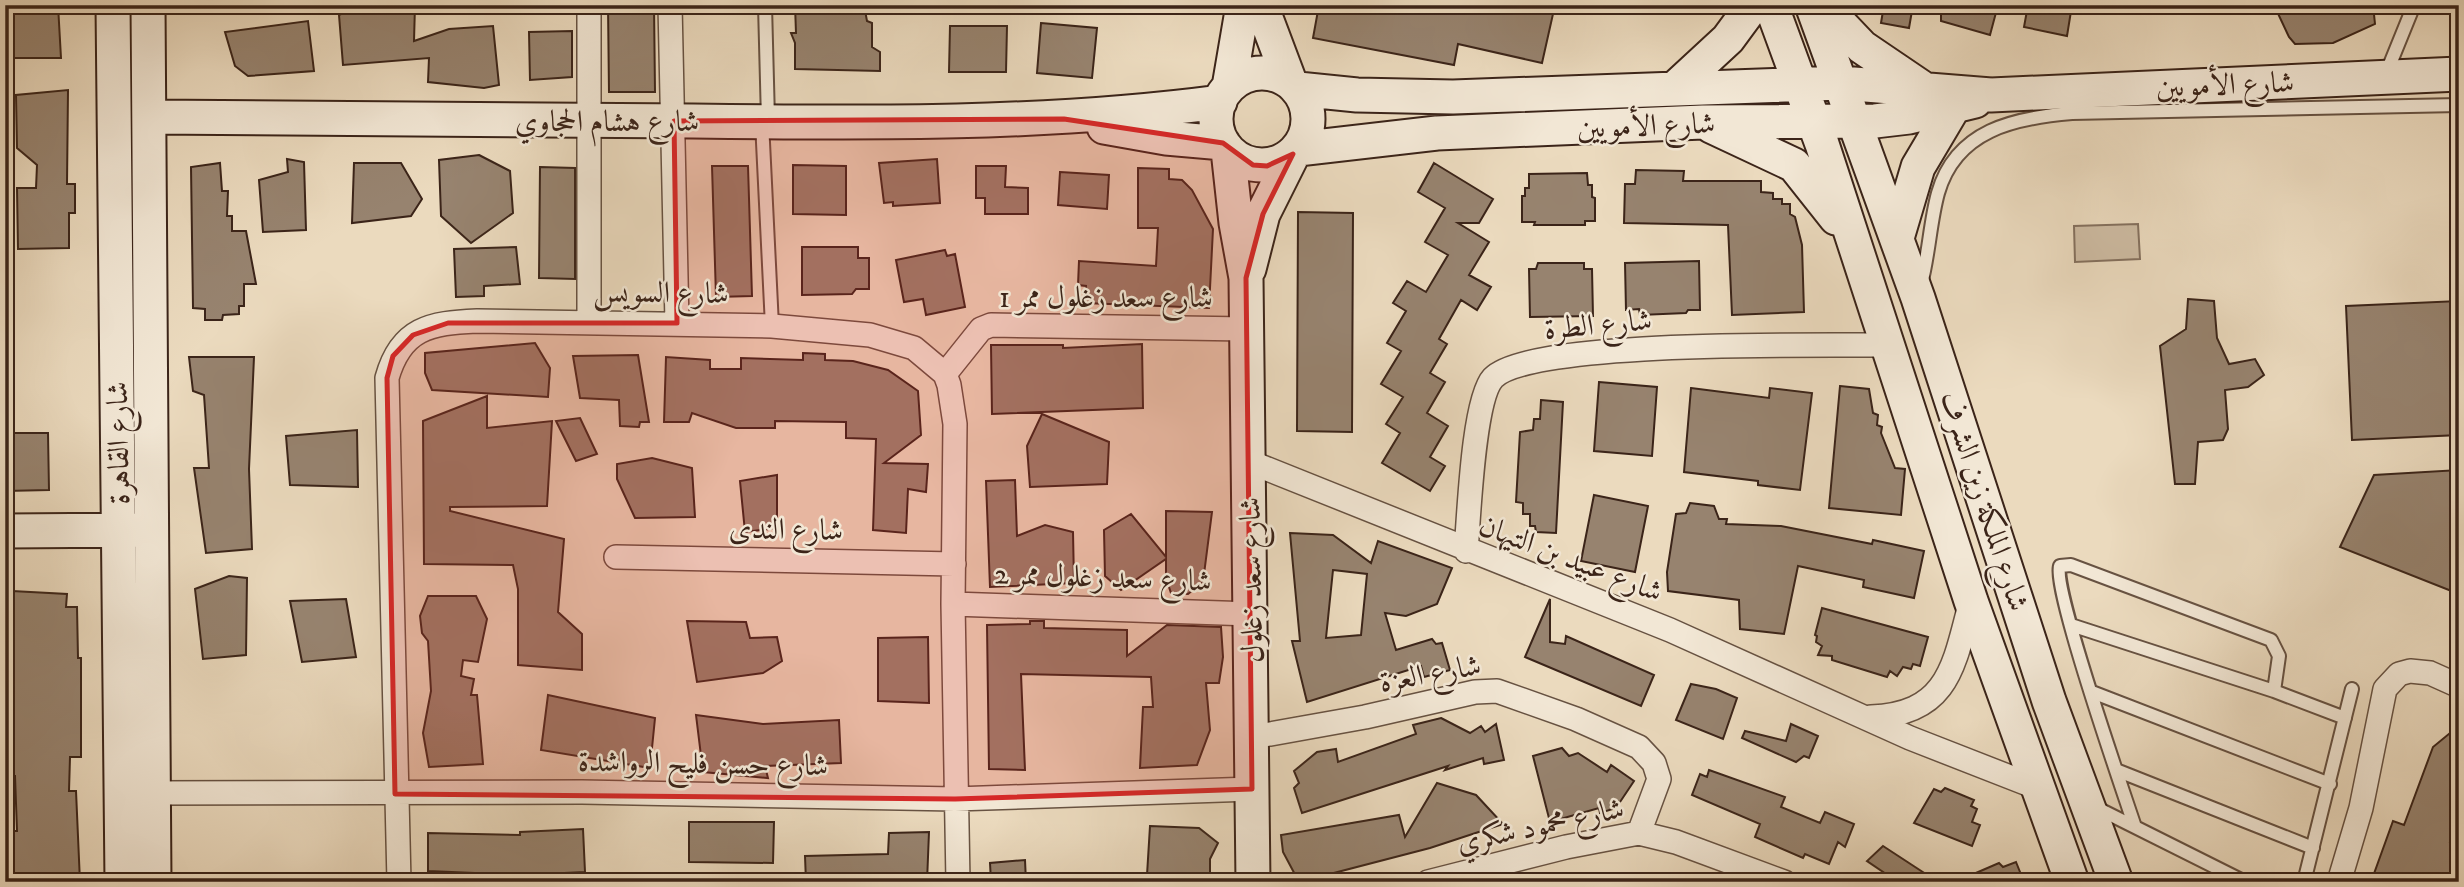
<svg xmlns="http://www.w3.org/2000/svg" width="2464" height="887" font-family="'IM FELL DW Pica',Amiri,serif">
<rect width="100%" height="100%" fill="#ebdabe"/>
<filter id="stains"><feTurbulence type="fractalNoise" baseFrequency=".00286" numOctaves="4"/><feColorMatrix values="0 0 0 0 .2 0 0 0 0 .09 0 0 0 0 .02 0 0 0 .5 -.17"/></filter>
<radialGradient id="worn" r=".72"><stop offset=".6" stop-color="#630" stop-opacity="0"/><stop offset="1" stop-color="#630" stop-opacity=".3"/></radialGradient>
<path fill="#cdbba2" stroke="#84705e" stroke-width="2" d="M2138,224L2140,259L2075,262L2074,226Z"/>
<path fill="#97836f" stroke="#3b2419" stroke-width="2" fill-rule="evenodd" d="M5,5H58L61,58H5Z
M359,5H415L414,41L449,29L493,26L499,85L484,88L428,82L429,58L343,65L339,15Z
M608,5H654L655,92H609Z
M795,5H864L867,21L872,23V47L880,52V71L795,69V43L791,33H796Z
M1319,5H1555L1542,63L1458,44L1454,65L1313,38Z
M1884,5H1913L1909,28L1881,23Z
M1941,5H1998L1990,35L1941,21Z
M2028,5H2072L2067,36L2024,27Z
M2274,5H2373L2375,24L2333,43L2295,44L2289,37Z
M308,21L314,71L248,76L235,66L225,32Z
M1041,23L1097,28L1092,78L1037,73Z
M950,26H1007L1006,72H949Z
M572,31V77L530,80L529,32Z
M68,90L67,184H75V213H69V248L18,249L17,188H36L37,165L17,148L16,95Z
M479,155L510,171L513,213L471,243L441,216L439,160Z
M287,159L304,162L306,230L263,232L259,180L288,172Z
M937,159L940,203L893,206V202L884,203L879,163Z
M220,163L222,191H228L227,216H232V231H246L256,284H244V306H239V314L223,315L222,320H205V309L193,308L191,167Z
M354,163H401L422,199L411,216L352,223Z
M1434,163L1493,199L1479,223H1458L1489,242L1469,275L1491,287L1477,310L1461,300L1439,339L1447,344L1430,373L1445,382L1427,413L1448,426L1430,457L1445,466L1430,491L1382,463L1400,433L1386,424L1403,397L1381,384L1401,351L1387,343L1406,311L1393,303L1407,281L1426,292L1448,255L1425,242L1445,208L1418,192Z
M793,165L846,166V215L793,214Z
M712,166H748L752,296L716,297Z
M976,166H1006L1005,187L1028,188V214H985V198H976Z
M540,167L575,168V279L539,278Z
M1138,168L1169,169V179L1182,180L1192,190L1213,229L1209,308L1085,303L1086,286L1078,285L1079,261L1156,266L1158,228H1138Z
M1636,170L1684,171L1683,181H1761V192L1773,193V199H1782V204H1790V214L1795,217L1802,245L1804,312L1732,315L1728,225L1624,223L1625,184H1635Z
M1060,172L1109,175L1107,209L1058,205Z
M1587,173L1588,185H1592V197L1595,198V221H1585V225H1534L1535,222H1522V196H1525V188H1529V174Z
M1298,212L1353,213L1352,432L1297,431Z
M516,247L520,284L484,286V296L456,297L454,249Z
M802,247H858V258H869V289H856L852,294L802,295Z
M945,250L947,256L955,254L965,307L926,315L923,299L904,302L896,260Z
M1699,261L1700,310H1688L1686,313L1640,315L1639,309L1626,310L1625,263Z
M1538,263H1584V269H1592L1593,316L1530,317L1529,269H1536Z
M2188,299L2214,301L2217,338L2229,364L2255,359L2264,375L2248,387L2225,390L2228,429L2223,440L2198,442L2195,484H2175L2160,346L2186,329Z
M2459,301V435L2352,440L2346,306Z
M535,343L550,368L548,397L432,390L425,373V353Z
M1142,344L1143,408L992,414L991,345H1063V348Z
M803,353L825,354V360L853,361L888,370L918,391L921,435L884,463L928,464L926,492L908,489L906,533L873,530L876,439L846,438V422L775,421V428H736L692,413L689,422H664L666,357L710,360V369H741V358L803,360Z
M638,355L649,422H640L639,427L620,426L619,400L580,398L573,356Z
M189,357H254L249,469L252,549L206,553L194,468H209L204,395L193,391Z
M1599,382L1657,387L1652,456L1594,451Z
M1840,386L1869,389L1873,413L1878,415L1877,425L1882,427L1881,433L1895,468L1905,469L1901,515L1829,508Z
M1691,388L1769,398L1770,388L1812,393L1800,490L1758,485V481L1684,472Z
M487,396V428L552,421L547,506L450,507V511L564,539L558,612L582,634V670L518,665V589L513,565L424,564L423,421Z
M1541,400L1563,402L1556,533L1536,532L1535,526H1530V514H1523V503L1516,502L1520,432L1533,430L1534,419H1540Z
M1042,414L1109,442L1107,484L1030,487L1027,446Z
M580,418L597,454L576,461L556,421Z
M357,430L358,487L290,485L286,436Z
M5,433H48L49,490L5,491Z
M652,458L692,468L695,517L635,518L617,479V464Z
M2459,470V594L2340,547L2374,475Z
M777,475V528L745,532L740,481Z
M1015,480L1017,536L1045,525L1073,532L1074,583L990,587L986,481Z
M1594,495L1648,506L1635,572L1581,561Z
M1690,503L1714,506L1719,519H1727L1726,524L1781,526L1872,544L1873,540L1924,551L1914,598L1863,587L1864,580L1798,566L1784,634L1740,629L1739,600L1668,591L1667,572L1676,514L1686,513Z
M1166,511L1212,512L1203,582L1188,594L1171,593L1166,578V559L1121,590L1105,576L1104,530L1131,514L1166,557Z
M1290,533L1333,535L1371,563L1378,541L1452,568L1437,604L1406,616L1385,613L1396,650L1432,639L1436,644L1442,643L1450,670L1424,677L1421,666L1307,702L1292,641H1300ZM1333,570L1367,574L1361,635L1326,638Z
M229,576L247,578L246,655L203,659L195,589Z
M12,591L67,594L66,607H77L78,658H81V757H70L69,791H76L80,882H31V877L13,876L14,831H17L15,776H12L13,740H10L11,709H9Z
M428,596H476L487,619L478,662L463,660L461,676L474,679L471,695H477L483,764L429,767L423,733L431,691L428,641L422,633L420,616Z
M346,599L356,657L302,662L290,601Z
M1550,599V642L1565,644L1566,636L1654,675L1641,706L1525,657Z
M1822,608L1928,637L1920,666L1913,664L1911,669L1903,667L1897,676L1890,671L1887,677L1832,660V656L1818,655L1822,646L1816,642L1817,636L1815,635Z
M687,621L746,622L750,638L777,637L782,661L763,673L697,682Z
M1030,621H1044V628L1127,630V656L1167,625L1221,627L1223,657L1219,683H1206L1210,730L1197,765L1140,768L1143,707H1153L1151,677L1021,674L1025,770L989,769L987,625L1030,624Z
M928,637L929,703L878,701V638Z
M1691,684L1716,689L1737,698L1723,739L1676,720Z
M548,695L655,718L650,768L541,750Z
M696,715L763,724L839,720L841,763L765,766L768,778L703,772Z
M1441,718L1470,733L1481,726L1485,732L1496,724L1504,760L1484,764L1483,758L1445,770L1448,766L1302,813L1294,788L1299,783L1294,771L1317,752L1336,749L1338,762L1416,734L1413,725Z
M1791,724L1818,736L1809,758L1804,756L1796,762L1742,738L1745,731L1786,741Z
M2450,733L2459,736V818L2450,842L2459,846V882H2371L2393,821L2404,825L2433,747Z
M1562,748L1569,756L1578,753L1607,772L1611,765L1634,781L1616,808L1600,813L1599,808L1550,822L1533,756Z
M1709,770L1785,797L1781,807L1820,823L1825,812L1854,824L1845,847L1838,842L1829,864L1805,854L1803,858L1755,837L1760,824L1692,795L1700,774L1707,777Z
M1437,783L1476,795L1503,824L1430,848L1299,882L1283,852L1281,835L1399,815L1405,837Z
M1945,788L1974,800L1971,806L1977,809L1972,822L1980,825L1972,846L1914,823L1934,789L1941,792Z
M689,822H774L773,863L689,862Z
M1150,826L1199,828L1218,843L1210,859V875H1147Z
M583,829L585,872L522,875L428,871V833L520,835V832Z
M929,832L927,882H806L805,856L888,854L889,833Z
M1883,846L1938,882H1898L1867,861Z
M1025,860L1026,882H991L990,863Z
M2016,862L2024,882H1955L1999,863L2003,867Z"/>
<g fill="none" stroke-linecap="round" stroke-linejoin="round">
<defs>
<path id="lane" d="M765,5L768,120
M2386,74L2414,5
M762,122L772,326
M1921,284C1929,254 1930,222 1938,193C1956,130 2014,118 2072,113L2459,105
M2071,625L2274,691L2345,718
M2092,692L2330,784
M2116,770L2313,848
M2095,807L2245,882
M2135,827C2124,794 2051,583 2060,566L2071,565L2271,640L2279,656L2274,691
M2304,882L2352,689"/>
<path id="street" d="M670,5L677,323
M589,322V5
M945,374L981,329L991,325L1247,329
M1250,462L1670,630L1910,738L2038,788
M1466,551C1469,516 1473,400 1493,378C1531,339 1822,346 1888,345
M616,557L954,564
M953,604L1251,614
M1871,717C1949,714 1954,665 1971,601
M1253,737L1365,717L1475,692L1497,691L1576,719L1639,747L1654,763L1659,779L1639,833
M152,793L582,792L955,799L1252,789
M399,882L387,378C401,328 430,323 477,321L772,326L870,335L914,348L945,374L949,385L955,424L953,604L958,882
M1428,882L1566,847L1639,833L1676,842L1784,882
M2339,882L2361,808L2385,689L2399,674L2410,671L2430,673L2459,686"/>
<path id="secondary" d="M113,5L122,882
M148,5L154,882
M1261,5L1290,82
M1771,5L1822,144L1971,601L2072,882
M1812,5L1918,298L2049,701L2116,882
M1822,5L1862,47L1921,87
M1216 119a46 46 0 1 1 92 0a46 46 0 1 1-92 0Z
M1229,87L1243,5
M1675,88L1728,39L1753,5
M1298,89L1357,95L1453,97L1841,83L1991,95L2459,74
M150,117C331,117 512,119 693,121C869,123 1045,125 1220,102
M1711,126L1794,165L1836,218
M1104,127L1166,138L1223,143
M1298,149L1437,133L1703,122L1875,121L1909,117L1975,101
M1228,150L1236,223L1246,278L1253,882
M1897,238L1918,167L1953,108
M1249,269L1263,214L1293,154
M5,531L139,530"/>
</defs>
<use href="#lane" stroke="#675242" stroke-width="16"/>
<use href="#street" stroke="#675242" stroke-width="26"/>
<use href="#secondary" stroke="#3b2419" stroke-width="37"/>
<use href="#lane" stroke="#f2e7d5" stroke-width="12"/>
<use href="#street" stroke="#f2e7d5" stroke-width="23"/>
<use href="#secondary" stroke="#f2e7d5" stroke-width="33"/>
</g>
<path fill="#d62828" fill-opacity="0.2" stroke="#d62828" stroke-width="5" stroke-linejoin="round" d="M1064,119L1223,143L1253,165L1267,166L1293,154L1263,214L1246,278L1252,789L955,799L395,794L387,378L393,356L413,335L448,323H677L674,121Z"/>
<g text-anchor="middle" stroke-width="5" stroke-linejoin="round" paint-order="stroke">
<g font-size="30" fill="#3b2419" stroke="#f2e7d5">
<text transform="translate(2225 84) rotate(-2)" y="10">شارع الأمويين</text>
<text x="607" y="131">شارع هشام الحجاوي</text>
<text transform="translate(1646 125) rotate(-2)" y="10">شارع الأمويين</text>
<text transform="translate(661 292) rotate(1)" y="10">شارع السويس</text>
<text x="1106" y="307">شارع سعد زغلول ممر 1</text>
<text transform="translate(1598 324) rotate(-5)" y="10">شارع الطرة</text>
<text transform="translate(118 443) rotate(-91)" y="10">شارع القاهرة</text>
<text transform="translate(1985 501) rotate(72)" y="10">شارع الملكة زين الشرف</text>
<text transform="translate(786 529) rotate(1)" y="10">شارع الندى</text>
<text transform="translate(1571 558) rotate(21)" y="10">شارع عبيد بن التيهان</text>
<text transform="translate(1103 577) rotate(2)" y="10">شارع سعد زغلول ممر 2</text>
<text transform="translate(1251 580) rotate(-91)" y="10">شارع سعد زغلول</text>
<text transform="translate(1430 673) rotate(-10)" y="10">شارع العزة</text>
<text transform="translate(703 763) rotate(1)" y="10">شارع حسن فليح الرواشدة</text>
<text transform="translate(1540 825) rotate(-12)" y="10">شارع محمود شكري</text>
</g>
</g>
<rect width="2464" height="887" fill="none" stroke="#ebdabe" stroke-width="28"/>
<rect x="7" y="7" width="2450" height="873" fill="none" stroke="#3b2419" stroke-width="3.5"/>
<rect x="14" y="14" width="2436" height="859" fill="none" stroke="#3b2419" stroke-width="2"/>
<rect width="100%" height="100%" filter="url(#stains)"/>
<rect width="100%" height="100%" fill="url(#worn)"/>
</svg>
